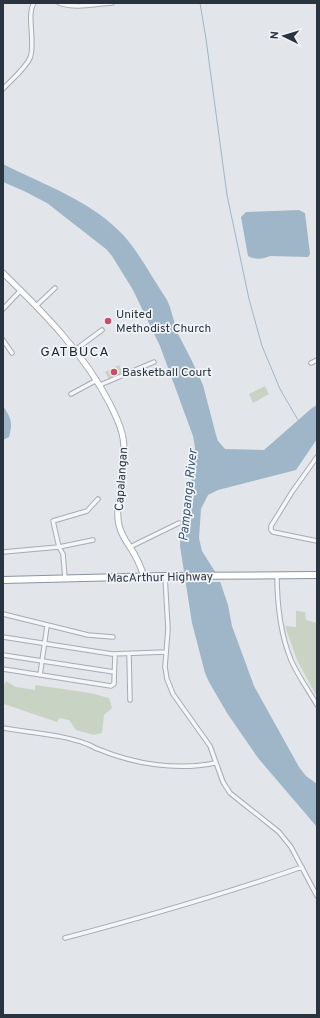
<svg xmlns="http://www.w3.org/2000/svg" width="320" height="1018" font-family="Overpass,sans-serif">
<rect width="100%" height="100%" fill="#e2e5ea"/>
<path fill="#c8d3c3" d="M119,365L122,372L109,379L105,372Z
M265,386L269,394L253,403L249,394Z
M296,611L305,612L306,620L317,623V697L297,660L285,626L296,627Z
M6,681L16,687L35,690V685L90,693L109,698L112,708L104,715L102,733L94,735L76,730L69,720L59,718L57,722L4,704L3,707V689Z"/>
<path fill="#9eb6c8" d="M3,164C44,185 94,202 125,237C141,256 153,279 167,300L170,307L177,332L191,359L203,385L216,435L218,441L225,449L264,450L312,408L317,405V439L296,470L218,490L208,495L201,509L199,538L202,551L219,578L228,605L232,626L254,686L299,767L306,776L317,784V827L258,758L227,713L209,682L205,673L192,623L180,546L181,525L185,499L192,478L194,469L195,447L193,436L160,346L133,290L112,256L106,249L47,203L24,191L3,182Z
M299,210L305,213L310,254L308,257L270,256C264,259 254,260 248,256L241,217L246,212Z
M3,406C11,418 13,422 9,437L3,440Z"/>
<path fill="#e2e5ea" d="M183,573H218L222,582H184Z"/>
<g fill="none" stroke-linecap="round" stroke-linejoin="round">
<path stroke="#9eb6c8" stroke-width="1" d="M200,3L206,39L227,195L249,299L262,346L280,389L298,420"/>
<defs>
<path id="street" d="M59,3C75,9 95,4 112,3
M3,89C11,80 25,69 30,58C36,44 26,14 34,3
M36,306L55,288
M3,309L21,290
M3,340L12,353
M75,350L102,330
M311,363L317,360
M100,385L154,362
M71,394L97,380
M317,457L292,492L271,526V530L273,532L317,541
M130,547L179,523
M3,552L59,547L93,540
M277,575C277,605 280,633 291,660C298,676 309,691 317,705
M165,576L168,629L165,667L167,679L173,694L210,746L223,782L230,793L279,832L291,847L317,896
M65,578L63,554L59,547L53,521L87,511L98,499
M3,614L88,635L113,637
M3,637L112,654L166,652
M129,654L130,700
M3,655L114,672
M3,669L111,686L114,684L115,654
M40,675L47,626
M3,728C30,733 61,734 87,744C91,745 94,748 98,749C134,764 177,771 215,763
M65,938C145,917 224,894 302,867"/>
<path id="secondary" d="M3,273C43,312 84,353 110,404C115,415 121,425 123,438C125,449 124,463 123,474C122,491 115,508 119,525C121,534 125,540 130,547C136,556 141,567 144,577"/>
<path id="highway" d="M3,580L165,576L317,575"/>
</defs>
<use href="#street" stroke="#a7acb4" stroke-width="5.5"/>
<use href="#secondary" stroke="#a7acb4" stroke-width="7"/>
<use href="#highway" stroke="#8994a0" stroke-width="8"/>
<use href="#street" stroke="#f4f6f8" stroke-width="3.5"/>
<use href="#secondary" stroke="#fff" stroke-width="5"/>
<use href="#highway" stroke="#fff" stroke-width="6"/>
</g>
<g fill="#ca4c68" stroke="#f1f4f7" stroke-width="1.5">
<circle cx="108" cy="321" r="4"/>
<circle cx="114" cy="372" r="4"/>
</g>
<g text-anchor="middle" stroke-width="3.5" stroke-linejoin="round" paint-order="stroke">
<g font-size="12" fill="#2a3441" stroke="#f1f4f7" text-anchor="start">
<text x="116" y="318">United<tspan x="116" dy="14">Methodist Church</tspan></text>
<text x="122" y="376">Basketball Court</text>
</g>
<g font-size="12" fill="#2a3441" stroke="#f1f4f7">
<text transform="translate(121 479) rotate(-86)" y="4">Capalangan</text>
<text transform="translate(160 577) rotate(-1)" y="4">MacArthur Highway</text>
</g>
<g font-size="13" font-style="italic" fill="#365673" stroke="#f1f4f7">
<text transform="translate(187 495) rotate(-84)" y="5">Pampanga River</text>
</g>
<g font-size="14" letter-spacing="1" fill="#1c2532" stroke="#f1f4f7">
<text x="75" y="356">GATBUCA</text>
</g>
</g>
<rect width="320" height="1018" fill="none" stroke="#2a3441" stroke-width="8"/>
<g transform="translate(284 36) rotate(275)" stroke="#f1f4f7" stroke-width="3" paint-order="stroke">
<path d="M0-3L7 15L0 10L-7 15Z" fill="#2a3441"/>
<text y="-6" font-size="11" font-weight="bold" text-anchor="middle" fill="#2a3441">N</text>
</g>
</svg>
